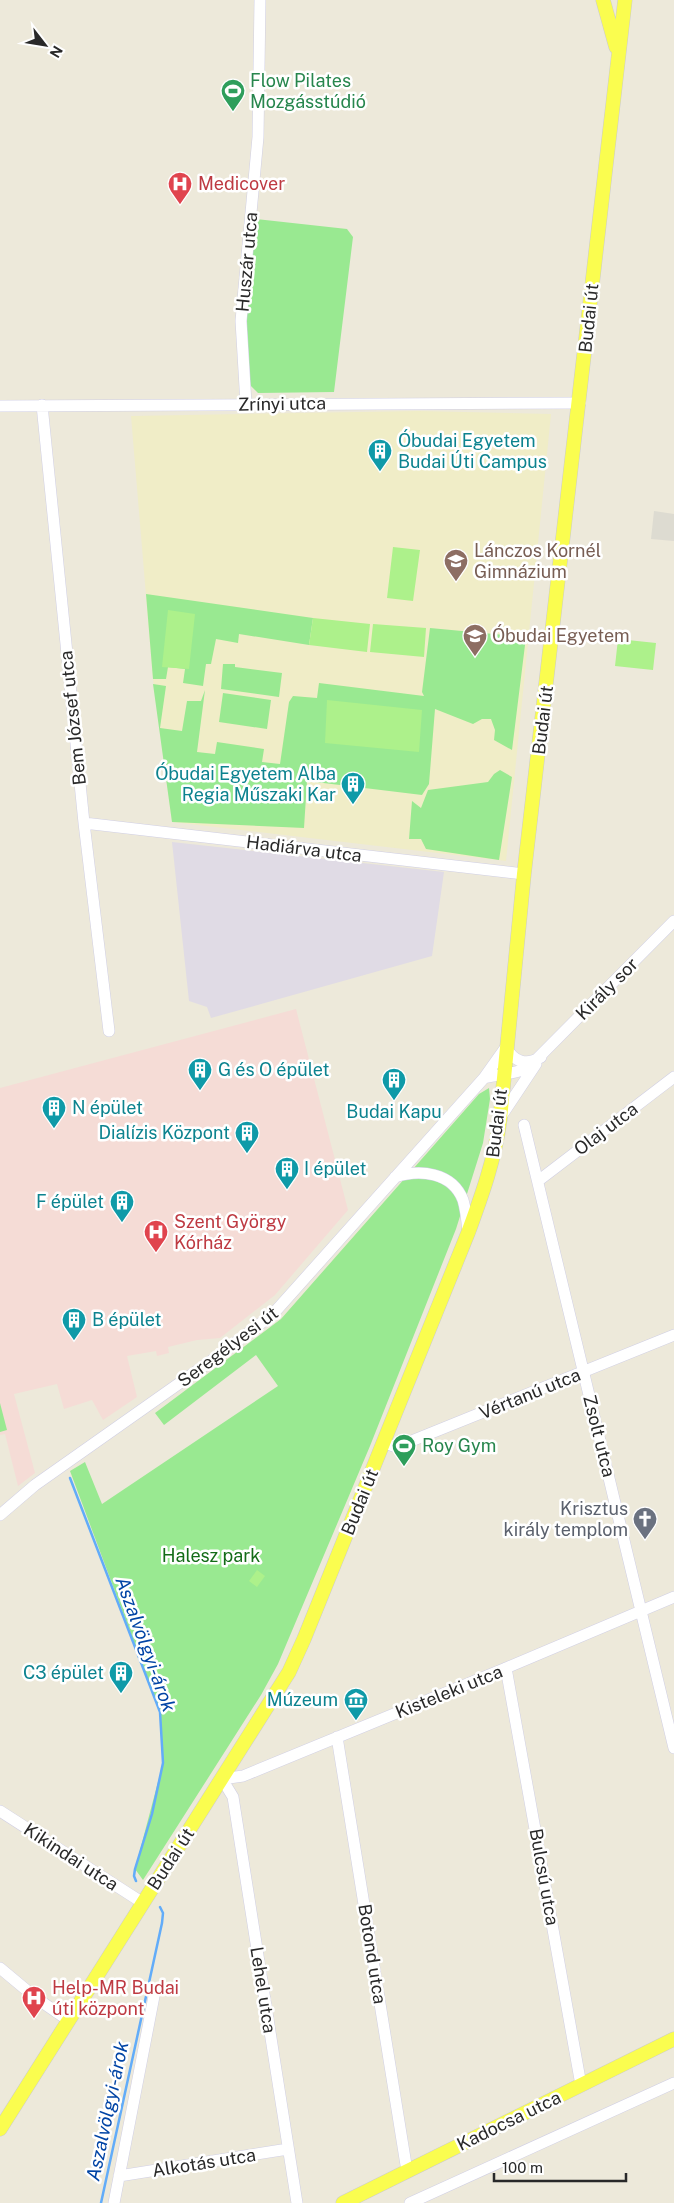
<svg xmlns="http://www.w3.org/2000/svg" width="674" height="2203" font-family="'Public Sans',sans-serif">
<rect width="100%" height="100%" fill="#ede9da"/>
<path fill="#e0dbe5" d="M172,842L444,872L432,956L211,1018L207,1007L189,1001Z"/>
<path fill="#f0edc7" d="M418,411L551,414L506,861L172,822L153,679L131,416Z"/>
<path fill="#f5dcd6" d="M296,1009L348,1210L275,1295L220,1338L197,1340L168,1347L169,1353L157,1356L156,1351L127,1356L137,1397L103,1420L92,1400L64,1409L57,1384L14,1394L35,1473L18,1486L5,1434L0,1435V1088Z"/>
<path fill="#99e991" d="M256,219L347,229L353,237L334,392L258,393L249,384L246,321Z
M146,594L313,618L309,645L239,634L238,643L216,639L211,664H206L203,686L183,683L185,669L168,667L166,679H153Z
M430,628L526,637L512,750L494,740L495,730L491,719H482L473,724L435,709L429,784L422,795L307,781L304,828L172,822L153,684L166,686L160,728L182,731L187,701H201L205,690L197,752L215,754L217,742L264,749L262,762L280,764L289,702L293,696L317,698L319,683L424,696L422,692Z
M223,664H235V667L282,673L279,697L221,689Z
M223,693L271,700L267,729L219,722Z
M500,770L512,777L499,860L426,849L421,839H409L412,801L421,808L428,790L488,782L494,774Z
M489,1088L490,1099L483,1143L456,1229L370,1446L278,1664L261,1695L143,1880L135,1869L163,1763L160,1712L70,1471L85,1462L102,1504L278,1386L256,1355L164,1425L155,1413L281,1319L479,1094Z
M0,1403L7,1430L0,1432Z"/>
<path fill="#adf18b" d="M393,547L420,550L413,601L387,598Z
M168,610L195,614L189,669L162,667Z
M313,618L370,624L367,652L309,645Z
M373,624L426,628L424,657L370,652Z
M618,639L656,643L653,670L615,666Z
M327,700L422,710L419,752L325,743Z
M257,1570L265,1576L257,1587L249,1581Z"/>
<path fill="#dddbd1" d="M654,511L674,514V541L651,539Z"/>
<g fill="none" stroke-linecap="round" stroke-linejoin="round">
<path stroke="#62acf9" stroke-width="2.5" d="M70,1478L160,1712L163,1763L152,1814L135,1869L134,1876L136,1881
M101,2203L162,1923L163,1913L160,1907"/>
<defs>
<path id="minor" d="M246,404L241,321L258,137L260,0
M42,405L84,823L109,1031
M0,406L580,403
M84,823L524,874
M484,1078C499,1074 515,1074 528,1068L674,921
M502,1115L536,1064
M524,1125L674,1748
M395,1177C420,1169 452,1172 463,1200C466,1210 467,1221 468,1232
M538,1181L674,1077
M384,1442L393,1446L404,1444L674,1335
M0,1515L35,1485L218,1356L273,1314L484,1078L506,1047C514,1062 526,1066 541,1057
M506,1668L581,2085
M337,1737L407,2171
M0,1811L143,1903
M0,1968L36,1998L68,2020
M119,2176L288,2149
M114,2203L155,1991
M297,2203L233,1797L222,1779L243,1776L506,1668L674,1597
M410,2203L674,2083"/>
<path id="major" d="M603,0L616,47
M0,2129L289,1672L304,1639L468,1233C482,1195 495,1159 500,1119L524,874L625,0
M343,2203L674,2039"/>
</defs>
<use href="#minor" stroke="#d0cfe4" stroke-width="12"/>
<use href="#major" stroke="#ccc" stroke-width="15"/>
<use href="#minor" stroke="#fff" stroke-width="11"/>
<use href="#major" stroke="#fafd4f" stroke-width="14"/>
</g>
<defs>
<symbol id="stadium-pin" viewBox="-11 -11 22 30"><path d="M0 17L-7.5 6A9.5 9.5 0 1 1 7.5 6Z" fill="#2e9e5b" stroke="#fff"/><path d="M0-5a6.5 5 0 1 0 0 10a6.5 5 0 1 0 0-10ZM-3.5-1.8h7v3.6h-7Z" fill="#fff"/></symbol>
<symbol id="hospital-pin" viewBox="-11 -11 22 30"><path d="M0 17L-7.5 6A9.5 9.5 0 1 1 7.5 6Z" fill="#e0444e" stroke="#fff"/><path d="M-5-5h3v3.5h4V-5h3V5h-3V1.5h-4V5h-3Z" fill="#fff"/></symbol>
<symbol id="building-pin" viewBox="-11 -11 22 30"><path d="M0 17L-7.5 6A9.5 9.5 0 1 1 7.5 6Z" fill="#0f9aa8" stroke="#fff"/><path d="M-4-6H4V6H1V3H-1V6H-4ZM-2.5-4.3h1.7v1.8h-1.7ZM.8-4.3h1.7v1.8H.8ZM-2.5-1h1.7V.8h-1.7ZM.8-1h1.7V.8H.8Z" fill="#fff"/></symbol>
<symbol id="school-pin" viewBox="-11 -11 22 30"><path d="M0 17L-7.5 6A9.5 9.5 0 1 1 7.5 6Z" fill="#8d6e63" stroke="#fff"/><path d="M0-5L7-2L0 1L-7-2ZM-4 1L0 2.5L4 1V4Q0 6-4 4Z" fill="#fff"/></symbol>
<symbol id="university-pin" viewBox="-11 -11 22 30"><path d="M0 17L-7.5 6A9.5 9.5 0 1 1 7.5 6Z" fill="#8d6e63" stroke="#fff"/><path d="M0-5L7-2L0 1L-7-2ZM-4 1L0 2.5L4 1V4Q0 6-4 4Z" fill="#fff"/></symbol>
<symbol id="church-pin" viewBox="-11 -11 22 30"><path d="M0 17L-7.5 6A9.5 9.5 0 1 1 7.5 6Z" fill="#6b7280" stroke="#fff"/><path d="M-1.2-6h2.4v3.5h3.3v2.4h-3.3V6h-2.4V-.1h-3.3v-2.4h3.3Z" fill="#fff"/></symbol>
<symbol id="museum-pin" viewBox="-11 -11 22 30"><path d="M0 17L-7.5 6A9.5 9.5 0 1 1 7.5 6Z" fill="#0f9aa8" stroke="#fff"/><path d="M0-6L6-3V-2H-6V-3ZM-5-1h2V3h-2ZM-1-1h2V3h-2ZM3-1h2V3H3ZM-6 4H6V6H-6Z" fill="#fff"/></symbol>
</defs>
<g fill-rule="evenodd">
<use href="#stadium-pin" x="219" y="77" width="28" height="38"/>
<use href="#hospital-pin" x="166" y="170" width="28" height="38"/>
<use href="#building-pin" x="366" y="437" width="28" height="38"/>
<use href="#school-pin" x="442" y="547" width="28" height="38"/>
<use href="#university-pin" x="461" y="622" width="28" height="38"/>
<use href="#building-pin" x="339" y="770" width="28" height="38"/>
<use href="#building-pin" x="186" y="1056" width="28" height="38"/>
<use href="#building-pin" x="380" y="1066" width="28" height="38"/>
<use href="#building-pin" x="40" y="1094" width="28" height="38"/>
<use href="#building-pin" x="233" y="1119" width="28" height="38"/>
<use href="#building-pin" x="273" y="1155" width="28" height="38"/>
<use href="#building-pin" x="108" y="1188" width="28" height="38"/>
<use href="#hospital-pin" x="142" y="1218" width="28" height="38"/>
<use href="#building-pin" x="60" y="1306" width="28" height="38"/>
<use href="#stadium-pin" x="390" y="1432" width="28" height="38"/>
<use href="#church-pin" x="631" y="1505" width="28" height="38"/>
<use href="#building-pin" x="107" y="1659" width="28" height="38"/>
<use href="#museum-pin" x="342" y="1686" width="28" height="38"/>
<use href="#hospital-pin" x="20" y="1984" width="28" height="38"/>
</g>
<g text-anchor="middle" stroke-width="5" stroke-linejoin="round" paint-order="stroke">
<g font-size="18" fill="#27864d" stroke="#fff" text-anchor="start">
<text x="250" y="87">Flow Pilates<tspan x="250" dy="21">Mozgásstúdió</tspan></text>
<text x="422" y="1452">Roy Gym</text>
</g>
<g font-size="18" fill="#be3a42" stroke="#fff" text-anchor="start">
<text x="198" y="190">Medicover</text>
<text x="174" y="1228">Szent György<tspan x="174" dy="21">Kórház</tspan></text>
<text x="52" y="1994">Help-MR Budai<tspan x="52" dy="21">úti központ</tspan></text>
</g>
<g font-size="18" fill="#292929" stroke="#fff">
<text transform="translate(247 262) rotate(-85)" y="6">Huszár utca</text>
<text transform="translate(589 318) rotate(-84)" y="6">Budai út</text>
<text transform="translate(282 404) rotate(-1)" y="6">Zrínyi utca</text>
<text transform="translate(73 718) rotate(-96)" y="6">Bem József utca</text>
<text transform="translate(543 720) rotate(-83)" y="6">Budai út</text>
<text transform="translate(304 849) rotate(7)" y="6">Hadiárva utca</text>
<text transform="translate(607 989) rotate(-45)" y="6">Király sor</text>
<text transform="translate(497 1123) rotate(-83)" y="6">Budai út</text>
<text transform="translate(606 1129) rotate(-37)" y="6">Olaj utca</text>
<text transform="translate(228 1347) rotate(-37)" y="6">Seregélyesi út</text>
<text transform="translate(530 1394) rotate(-22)" y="6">Vértanú utca</text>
<text transform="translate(599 1436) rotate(76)" y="6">Zsolt utca</text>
<text transform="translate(360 1502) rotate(-68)" y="6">Budai út</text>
<text transform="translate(449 1692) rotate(-22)" y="6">Kisteleki utca</text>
<text transform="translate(71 1857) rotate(33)" y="6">Kikindai utca</text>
<text transform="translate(171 1859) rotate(-57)" y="6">Budai út</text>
<text transform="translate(544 1877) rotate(80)" y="6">Bulcsú utca</text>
<text transform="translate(372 1954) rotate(81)" y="6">Botond utca</text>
<text transform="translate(263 1990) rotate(81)" y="6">Lehel utca</text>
<text transform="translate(509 2121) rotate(-26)" y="6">Kadocsa utca</text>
<text transform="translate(204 2163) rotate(-9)" y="6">Alkotás utca</text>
</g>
<g font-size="18" fill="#0d838f" stroke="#fff" text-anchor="start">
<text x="398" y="447">Óbudai Egyetem<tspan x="398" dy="21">Budai Úti Campus</tspan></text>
<text x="336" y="780" text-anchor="end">Óbudai Egyetem Alba<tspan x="336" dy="21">Regia Műszaki Kar</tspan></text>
<text x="218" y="1076">G és O épület</text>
<text x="72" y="1114">N épület</text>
<text x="394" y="1118" text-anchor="middle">Budai Kapu</text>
<text x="230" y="1139" text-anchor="end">Dialízis Központ</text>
<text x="304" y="1175">I épület</text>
<text x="104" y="1208" text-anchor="end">F épület</text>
<text x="92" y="1326">B épület</text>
<text x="104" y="1679" text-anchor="end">C3 épület</text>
<text x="338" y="1706" text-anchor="end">Múzeum</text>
</g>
<g font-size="18" fill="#785e54" stroke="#fff" text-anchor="start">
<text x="474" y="557">Lánczos Kornél<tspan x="474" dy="21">Gimnázium</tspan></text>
<text x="492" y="642">Óbudai Egyetem</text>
</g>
<g font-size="18" fill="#5b616d" stroke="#fff" text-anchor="end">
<text x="628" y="1515">Krisztus<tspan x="628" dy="21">király templom</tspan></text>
</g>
<g font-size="18" fill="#136c17" stroke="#fff">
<text x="211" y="1562">Halesz park</text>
</g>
<g font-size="19" font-style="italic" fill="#0144a5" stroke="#fff">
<text transform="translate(146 1644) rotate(70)" y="7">Aszalvölgyi-árok</text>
<text transform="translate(107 2111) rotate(-78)" y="7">Aszalvölgyi-árok</text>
</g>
</g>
<g transform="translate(45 45) rotate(121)" stroke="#ffffff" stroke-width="4" paint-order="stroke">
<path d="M0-4L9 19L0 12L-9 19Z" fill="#292929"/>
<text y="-8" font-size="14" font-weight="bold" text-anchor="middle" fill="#292929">N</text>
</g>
<path d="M494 2173v8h132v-8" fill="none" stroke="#292929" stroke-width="2.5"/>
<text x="502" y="2173" font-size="15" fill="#292929" stroke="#ffffff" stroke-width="4" paint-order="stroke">100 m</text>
</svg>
